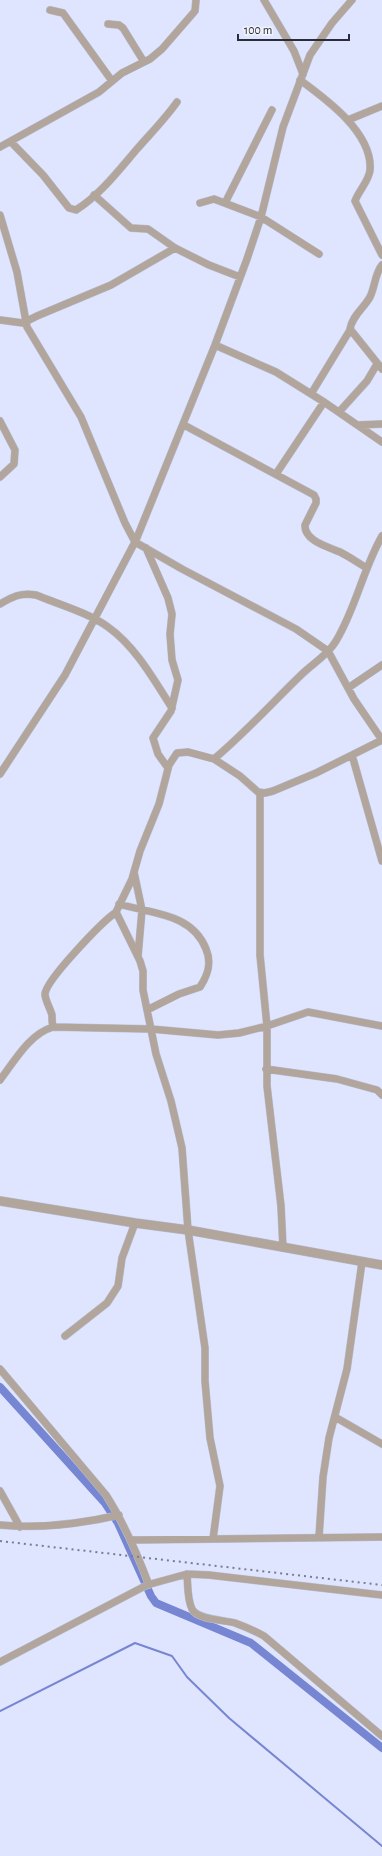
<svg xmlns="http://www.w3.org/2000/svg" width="382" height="1856" font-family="'Alegreya Sans',sans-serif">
<rect width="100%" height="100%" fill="#dfe5fe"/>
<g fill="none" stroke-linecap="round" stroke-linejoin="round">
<path stroke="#7686d2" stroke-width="2" d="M0,1711L135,1643L172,1656L187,1677L229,1718L382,1846"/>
<path stroke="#7686d2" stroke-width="8" d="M0,1387L105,1503L118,1523L151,1596L156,1603L251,1643L382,1748"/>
<defs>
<path id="minor" d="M264,0L294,51L303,74
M50,10L63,13L112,81
M108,24L119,25L123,28L144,62
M300,80C326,99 373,133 370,170C369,181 359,190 355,201L382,255
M348,120L382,106
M11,142L43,175L69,208L76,210C100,195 119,170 137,149C151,133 165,119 177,102
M0,147L99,92L122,73L150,59L162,49L195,11L196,0
M94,195L131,228L148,229L175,248L209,265L240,277
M200,203L214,199L261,217L319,254
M225,203L272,110
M0,215L17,272L27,327L81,417L125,523L135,542L182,569L296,629L328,651L354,699L382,740
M382,265C375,273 375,287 370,297C364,308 352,316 350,329L382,369
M0,320L23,323L37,316L111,285L175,248
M215,345L276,372L324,402L382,442
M311,394L350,330
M339,412L367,381L377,364
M0,421L15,450L14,464L0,477
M184,425L314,495L316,499V503L305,525C304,541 329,547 340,552C350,557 358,563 367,568
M358,425L382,424
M276,474L324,402
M146,548L168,598L172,614L170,634L172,660L178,680L171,711L153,738L158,754L168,768
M0,604C12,597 21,592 36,595C58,604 89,613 108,627C136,647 154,680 172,708
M348,688L382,665
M352,755L382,861
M214,759C245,733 272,703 301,675C312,664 328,655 336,641C356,608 363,569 382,536
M0,774L65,675L136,540L215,345L247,259L261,217L283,127L310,55L332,23L352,0
M260,793V955L267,1026V1086L281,1206L283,1248
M134,872L142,910L138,956
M119,904C152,914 192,913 206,949C212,963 208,975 200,987L179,994L147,1010
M53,1027C52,1023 52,1019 52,1015C50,1008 45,1000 45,994C46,980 102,922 115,913
M266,1069L337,1079L377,1090L382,1095
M0,1080C14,1062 29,1034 53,1027L151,1029L218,1035L239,1033L267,1026L308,1012L382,1026
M65,1336L107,1303L118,1286L122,1258L135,1223
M0,1369L106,1495C124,1523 137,1553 149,1585
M335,1417L382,1444
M0,1491L20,1527
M0,1525C40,1529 80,1524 119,1515
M319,1537L323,1477L329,1438L347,1369L362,1262
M213,1539L220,1486L210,1438L205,1381V1348L188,1230L182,1148L171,1101L156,1054L143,990V971L140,961L116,912L132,879L140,851L159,804L169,765L177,753L188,752L214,759L240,776L258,792L265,793L273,791L316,773L382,740
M132,1540L382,1537
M187,1574C188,1585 187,1599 192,1609C197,1620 225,1620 235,1623C246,1627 255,1631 264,1636L382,1736
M0,1662L147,1585L187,1574L209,1575L382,1595"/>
<path id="tertiary" d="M0,1201L135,1223L188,1230L382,1265"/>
</defs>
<use href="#minor" stroke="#bbc0d6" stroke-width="8"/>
<use href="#tertiary" stroke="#bbc0d6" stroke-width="10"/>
<use href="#minor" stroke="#b1a59c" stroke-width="7"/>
<use href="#tertiary" stroke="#b1a59c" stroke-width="9"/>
<path stroke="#787d8e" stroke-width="2" stroke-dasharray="2 4" stroke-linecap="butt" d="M0,1541L382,1585"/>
</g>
<path d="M238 34v6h111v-6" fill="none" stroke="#2a2d38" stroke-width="2"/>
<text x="244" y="34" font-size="12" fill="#2a2d38" stroke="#f1f3f9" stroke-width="3" paint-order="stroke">100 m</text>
</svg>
